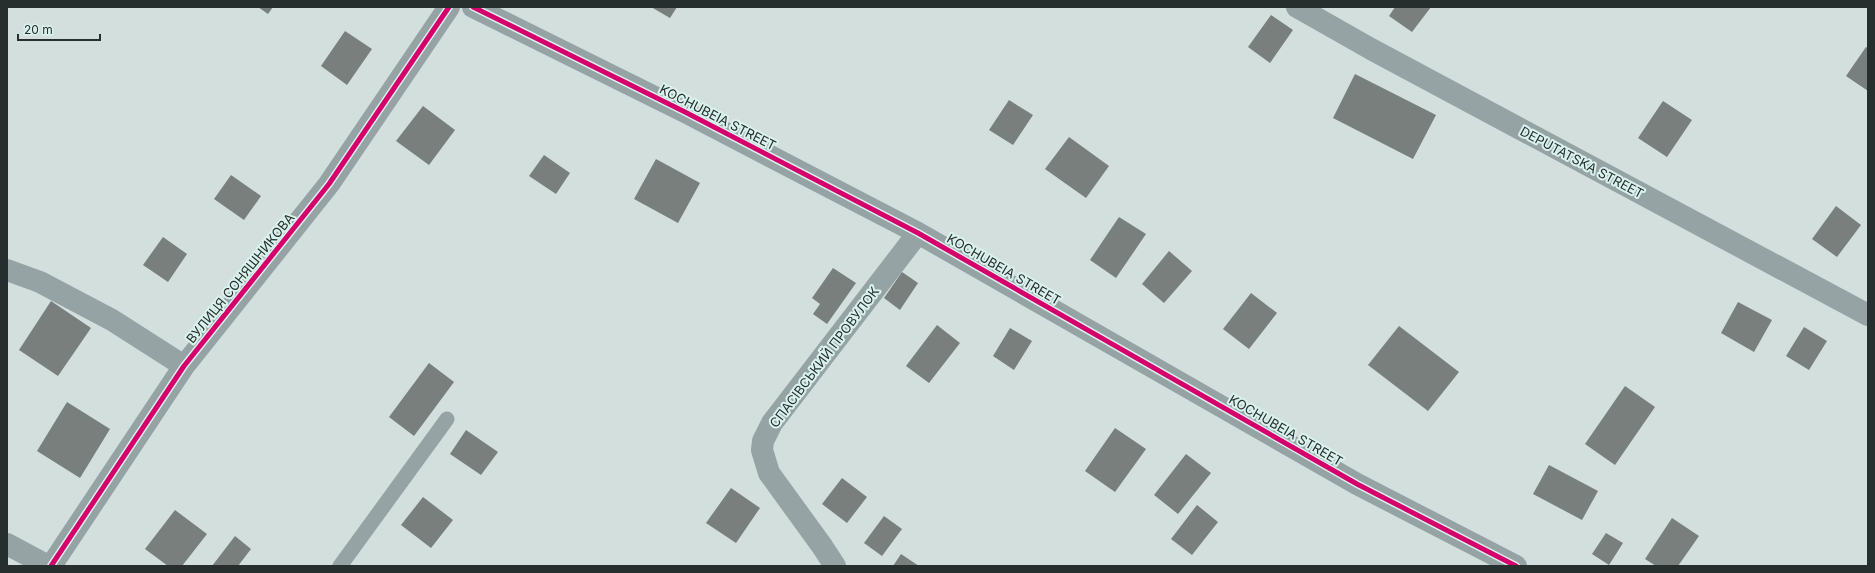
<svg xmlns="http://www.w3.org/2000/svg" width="1875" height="573" font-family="Inter,sans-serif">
<rect width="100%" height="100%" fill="#d3dfdc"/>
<path fill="#787f7c" d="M258,7H273L268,14Z
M651,7H677L670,18Z
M1395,7H1431L1412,32L1389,16Z
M1271,15L1293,30L1270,63L1248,47Z
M345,31L372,49L347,85L321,66Z
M1866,47L1868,48V91L1846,76Z
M1355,74L1436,115L1413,159L1333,118Z
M1009,100L1033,115L1013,145L989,130Z
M1663,101L1692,120L1667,157L1638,138Z
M423,106L455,130L429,165L396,141Z
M1069,137L1109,166L1086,198L1045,169Z
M544,155L570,173L556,194L529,176Z
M656,159L700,183L678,223L634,199Z
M231,175L261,196L244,220L214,199Z
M1836,206L1861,225L1837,257L1812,239Z
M1119,217L1146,234L1116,278L1090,260Z
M163,237L187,254L168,282L143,265Z
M1169,251L1192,271L1164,303L1142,284Z
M833,268L856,283L827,324L813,314L820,304L812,298Z
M902,272L918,283L900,310L884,298Z
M1251,293L1277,313L1249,349L1223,329Z
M51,301L91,328L58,376L19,350Z
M1738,302L1772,320L1754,352L1721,333Z
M937,325L960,343L929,383L906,366Z
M1399,326L1459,372L1428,411L1368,365Z
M1804,327L1827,341L1809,370L1786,356Z
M1010,328L1032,341L1014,370L993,356Z
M429,363L454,382L414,436L389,417Z
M1625,386L1655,407L1615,465L1585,444Z
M67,402L110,429L80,478L37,451Z
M1115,428L1146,449L1115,492L1085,471Z
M466,430L498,452L481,475L450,454Z
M1186,454L1211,473L1178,514L1154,495Z
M1549,465L1598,491L1582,520L1533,494Z
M842,478L867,497L847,523L822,504Z
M731,488L760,508L736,543L706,523Z
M423,497L453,520L431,548L401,525Z
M1197,505L1218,522L1192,555L1171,539Z
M175,510L207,534L182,566H168L145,549Z
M884,516L902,529L882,556L864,543Z
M1672,518L1699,536L1678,566H1656L1645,559Z
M1606,533L1623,543L1609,565L1592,554Z
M235,536L251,549L238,566H212Z
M901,554L919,566H893Z"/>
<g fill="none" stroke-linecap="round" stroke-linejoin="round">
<path stroke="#95a3a5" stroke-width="15" d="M340,566L447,419"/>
<path stroke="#95a3a5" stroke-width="22" d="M473,7L685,112L918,233L1357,484L1516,566
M1297,7L1371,49L1868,315
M7,270L40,282L112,320L184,366
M7,544L48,566
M51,566L184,366L329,184L449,7
M835,566L822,546L769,473L762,450L763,441L772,423L918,233"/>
<defs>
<path id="cycleway" d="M473,7L685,112L918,233L1357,484L1516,566
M51,566L184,366L329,184L449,7"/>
</defs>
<use href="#cycleway" stroke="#daf2ed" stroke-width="8"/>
<use href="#cycleway" stroke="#d6006c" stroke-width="5"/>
</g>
<g text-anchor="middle" stroke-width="4" stroke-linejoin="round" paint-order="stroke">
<g font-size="13" fill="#262f2d" stroke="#daf2ed">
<text transform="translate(718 117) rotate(27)" y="5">KOCHUBEIA STREET</text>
<text transform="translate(1582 162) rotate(28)" y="5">DEPUTATSKA STREET</text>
<text transform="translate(1004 269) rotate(30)" y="5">KOCHUBEIA STREET</text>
<text transform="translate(240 278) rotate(-51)" y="5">ВУЛИЦЯ СОНЯШНИКОВА</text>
<text transform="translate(824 357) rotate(-53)" y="5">СПАСІВСЬКИЙ ПРОВУЛОК</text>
<text transform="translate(1286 430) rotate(30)" y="5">KOCHUBEIA STREET</text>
</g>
</g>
<rect width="1875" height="573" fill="none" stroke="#262f2d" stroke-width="16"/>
<path d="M18 34v6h82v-6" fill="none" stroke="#262f2d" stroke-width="2"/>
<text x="24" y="34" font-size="12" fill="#262f2d" stroke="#daf2ed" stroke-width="3" paint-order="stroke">20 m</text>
</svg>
